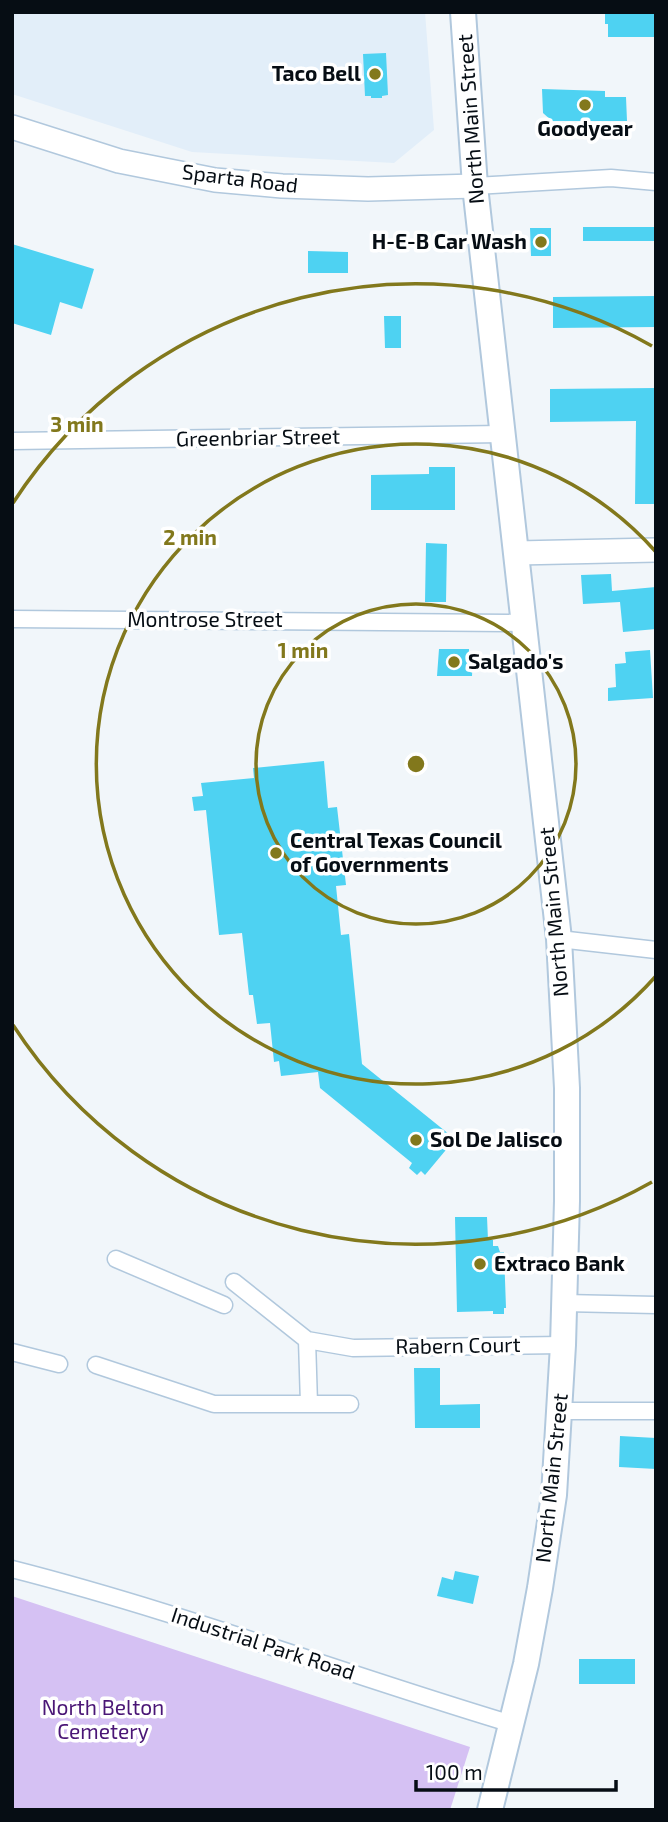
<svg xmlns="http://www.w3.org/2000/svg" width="668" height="1822" font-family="'Exo 2',sans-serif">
<rect width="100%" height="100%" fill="#f1f6fa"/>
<path fill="#e2eef9" d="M12,12H425L434,130L394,163L192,152L12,94Z"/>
<path fill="#d5c1f3" d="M12,1596L470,1747L450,1810H12Z"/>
<path fill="#4ed2f2" d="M605,12H656V37H608V24H605Z
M386,53L388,95L382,96V98H371V96H365L363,54Z
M542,89L605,91V97H626L627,121H552L543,113Z
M583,227H656V241H583Z
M530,228H551V256H531Z
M12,244L94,269L82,309L60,302L51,335L12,323Z
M308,251L348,252V273H308Z
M656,296V327L553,328V297Z
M384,316H401V348H385Z
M656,388V504H635L636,421L550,422V389Z
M429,467H455V510H371V475L429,474Z
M426,543L447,544L446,602H425Z
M611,574L612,591L656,587V629L623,632L620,602L583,604L581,575Z
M439,649H469V653H473L472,676H437Z
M650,650L653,698L608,701V688L616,687L615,664L626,663L625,652Z
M324,761L328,808L337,807L346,885L336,886L341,935L349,934L362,1064L455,1139L425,1175L421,1171L417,1175L409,1168L412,1163L320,1088L318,1072L281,1076L279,1061L274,1062L270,1023L257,1024L253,995H249L242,933L219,935L206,810L194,811L192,797L203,796L201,783L254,778L253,768Z
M455,1217H487L488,1240H493V1246H498L500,1252H504L506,1308H504V1314H493V1311L457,1312Z
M414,1368H440V1405L480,1404V1428H415Z
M620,1436L656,1438V1469L619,1467Z
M455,1571L479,1576L473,1604L437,1596L442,1577L453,1580Z
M579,1659H635V1684H579Z"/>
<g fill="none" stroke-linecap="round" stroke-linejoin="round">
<defs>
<path id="street" d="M475,186L611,178L656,182
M12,441L503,434
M12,619L525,623
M559,939L656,950
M116,1259L224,1305
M234,1282L307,1340
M564,1303L656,1305
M12,1352L59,1364
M96,1365L214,1404H309L307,1340L353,1348L563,1345
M309,1404H350
M559,1411H656
M12,1569C181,1612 345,1674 512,1724"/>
<path id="secondary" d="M12,127L119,161L215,180L282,186L368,189L475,186
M517,553L656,550"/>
<path id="primary" d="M463,12L475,186L559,939L567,1088V1201L563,1345L554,1495L540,1588L526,1664L490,1810"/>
</defs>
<use href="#street" stroke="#b1c8dd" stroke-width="19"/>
<use href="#secondary" stroke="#b1c8dd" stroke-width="26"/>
<use href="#primary" stroke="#b1c8dd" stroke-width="28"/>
<use href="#street" stroke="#fff" stroke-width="16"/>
<use href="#secondary" stroke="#fff" stroke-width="23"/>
<use href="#primary" stroke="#fff" stroke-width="24"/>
</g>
<g fill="none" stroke="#82781c" stroke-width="3.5">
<circle cx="416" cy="764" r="160"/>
<path d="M656 976A320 320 0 1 1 656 552"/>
<path d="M652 1182A480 480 0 0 1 13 1025M13 503A480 480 0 0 1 652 346"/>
</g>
<g fill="#82781c" stroke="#fff" stroke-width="2.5">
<circle cx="375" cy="74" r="7"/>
<circle cx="585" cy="105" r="7"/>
<circle cx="541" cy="242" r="7"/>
<circle cx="454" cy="662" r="7"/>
<circle cx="276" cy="853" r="7"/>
<circle cx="416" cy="1140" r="7"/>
<circle cx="480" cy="1264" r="7"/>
</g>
<g text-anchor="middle" stroke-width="7" stroke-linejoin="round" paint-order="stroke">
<g font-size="21" font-weight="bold" fill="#060d14" stroke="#fff" text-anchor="start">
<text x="361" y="81" text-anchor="end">Taco Bell</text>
<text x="585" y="136" text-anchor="middle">Goodyear</text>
<text x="527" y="249" text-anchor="end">H-E-B Car Wash</text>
<text x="468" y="669">Salgado's</text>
<text x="290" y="848">Central Texas Council<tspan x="290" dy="24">of Governments</tspan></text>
<text x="430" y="1147">Sol De Jalisco</text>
<text x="494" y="1271">Extraco Bank</text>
</g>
<g font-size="21" fill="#060d14" stroke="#fff">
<text transform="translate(471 119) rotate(-94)" y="7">North Main Street</text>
<text transform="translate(240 179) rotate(7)" y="7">Sparta Road</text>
<text transform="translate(258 438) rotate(-1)" y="7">Greenbriar Street</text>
<text x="205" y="627">Montrose Street</text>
<text transform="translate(554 912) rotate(-95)" y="7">North Main Street</text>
<text transform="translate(458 1346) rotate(-1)" y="7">Rabern Court</text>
<text transform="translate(552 1478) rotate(-84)" y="7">North Main Street</text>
<text transform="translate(263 1644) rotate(18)" y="7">Industrial Park Road</text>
</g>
<g font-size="21" fill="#4a1676" stroke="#fff">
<text x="103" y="1715">North Belton<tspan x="103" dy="24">Cemetery</tspan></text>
</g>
</g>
<circle cx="416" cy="764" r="10" fill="#82781c" stroke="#fff" stroke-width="3.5"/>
<g font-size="21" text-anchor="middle" font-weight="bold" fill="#82781c" stroke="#fff" stroke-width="7" stroke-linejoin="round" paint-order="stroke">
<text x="77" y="432">3 min</text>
<text x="190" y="545">2 min</text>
<text x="303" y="658">1 min</text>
</g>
<rect width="668" height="1822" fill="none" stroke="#060d14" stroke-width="28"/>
<path d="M416 1780v10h200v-10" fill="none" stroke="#060d14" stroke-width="3.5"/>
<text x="426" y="1780" font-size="21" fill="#060d14" stroke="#ffffff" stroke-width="5" paint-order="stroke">100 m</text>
</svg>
